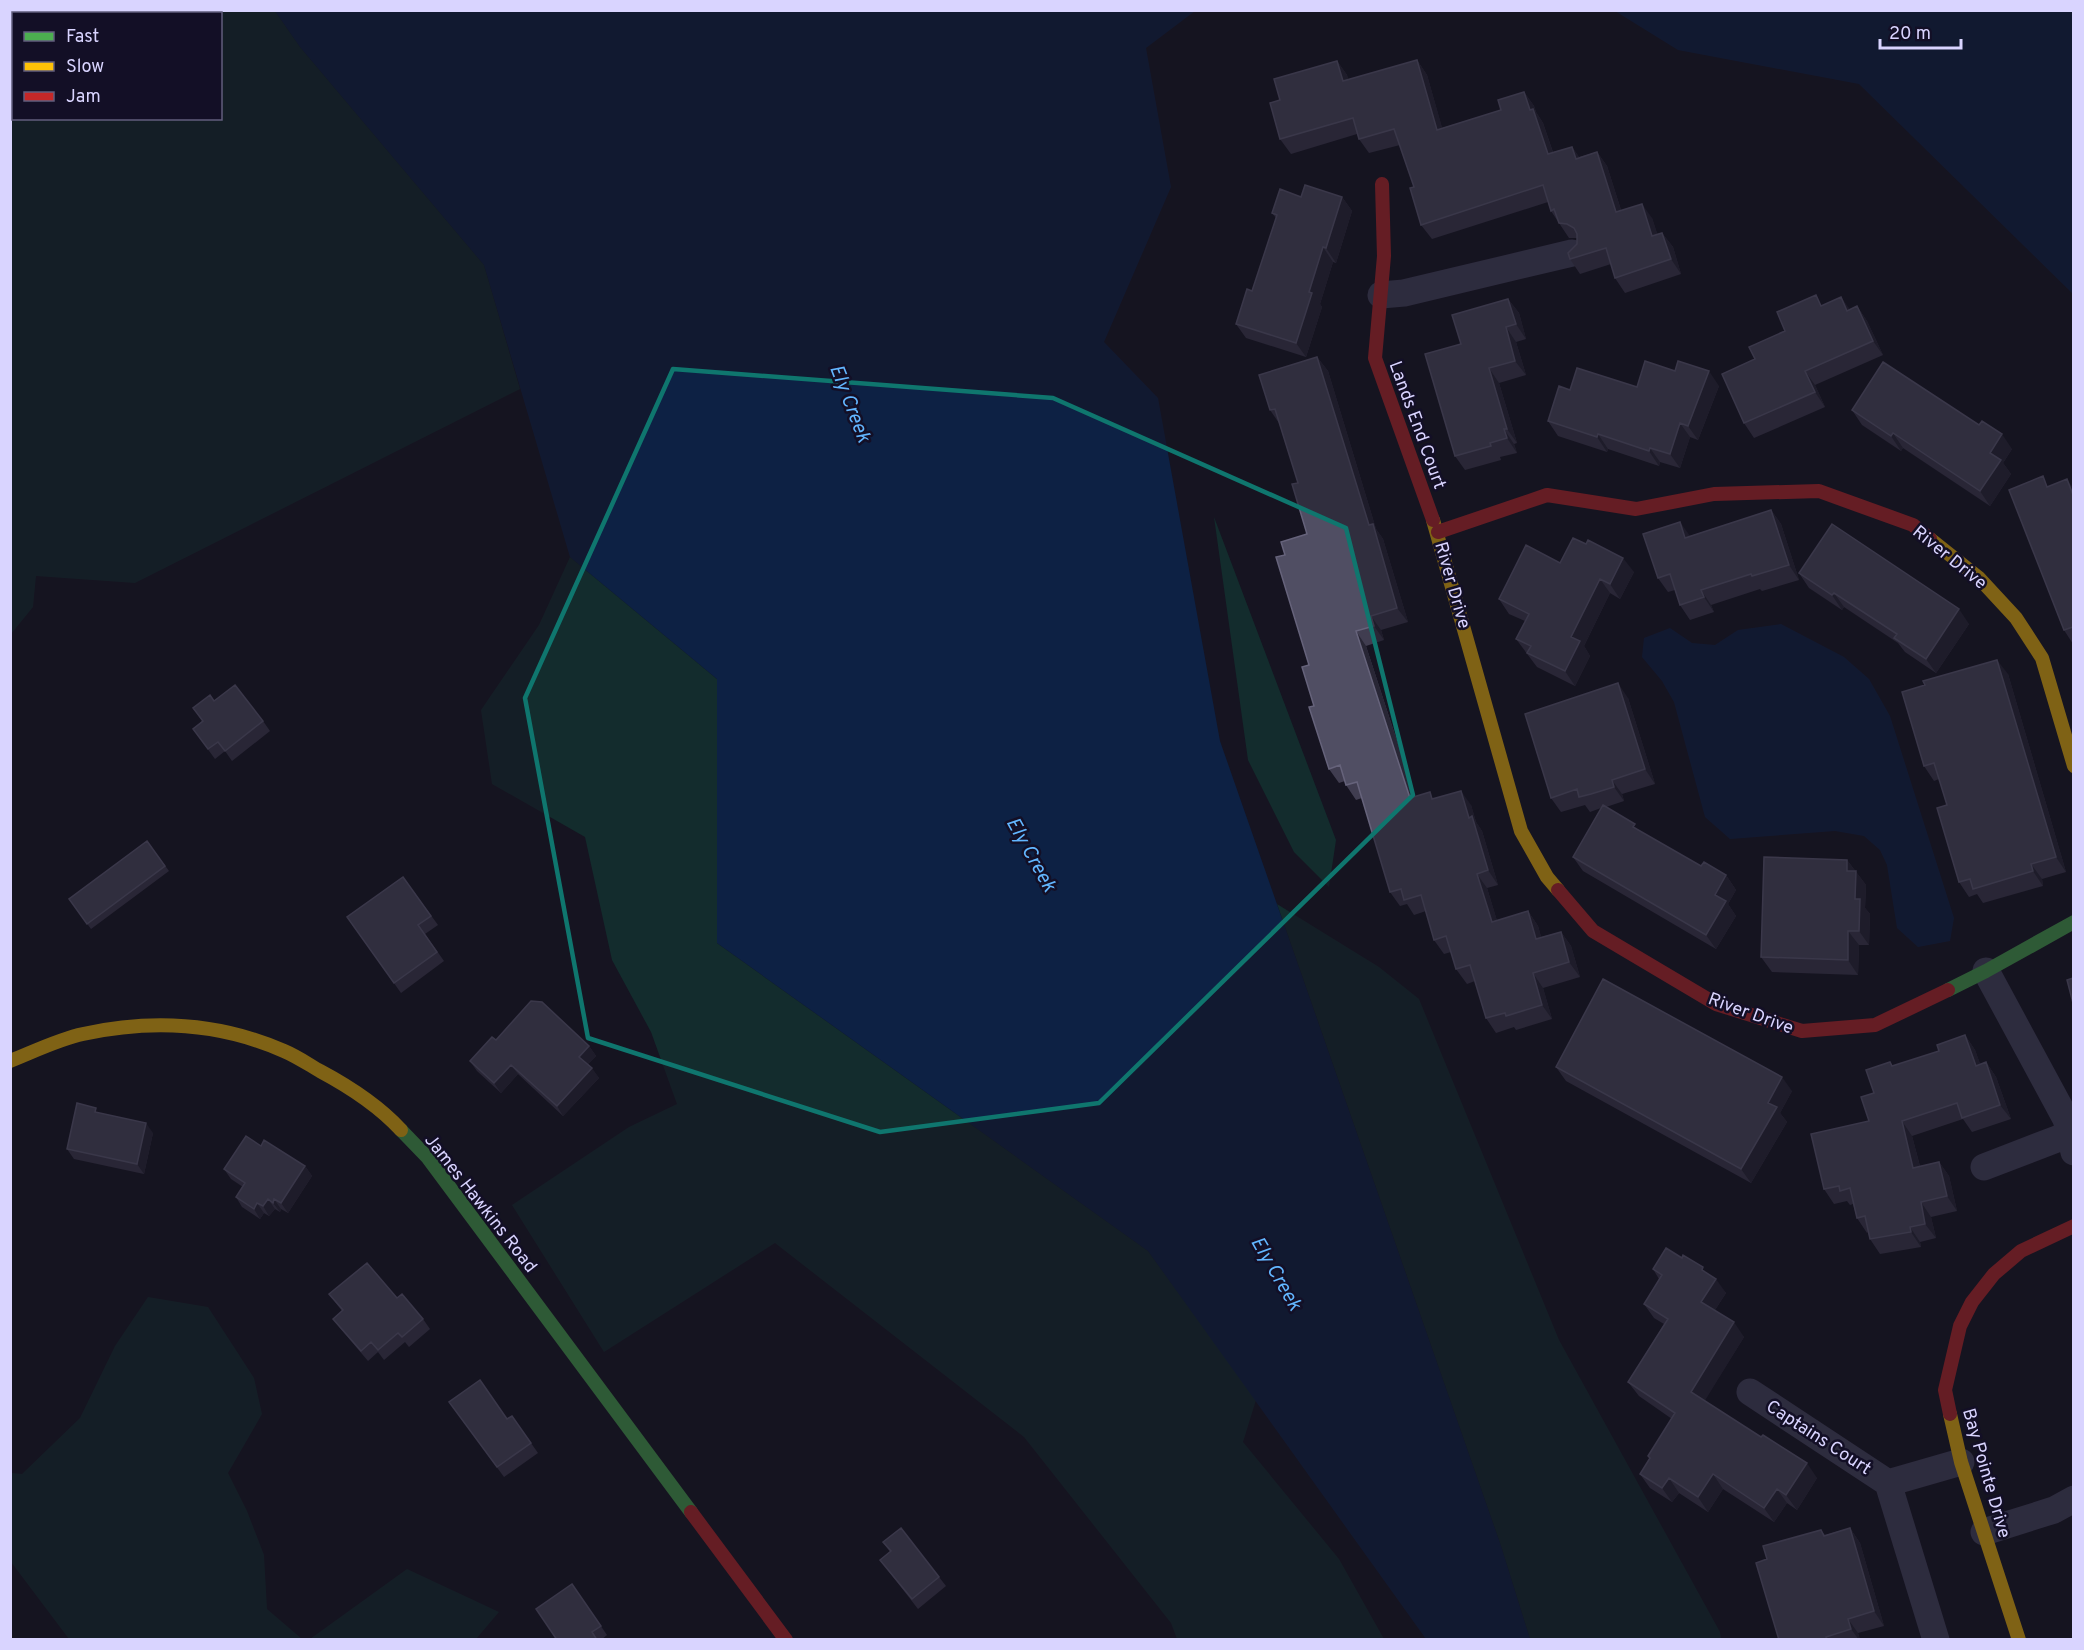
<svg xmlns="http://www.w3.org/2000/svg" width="2084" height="1650" font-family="Overpass,sans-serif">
<rect width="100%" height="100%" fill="#161421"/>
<path fill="#132c2d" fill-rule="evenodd" d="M11,11H275L300,47L484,265L520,389L135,583L36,576L33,607L11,634ZM14,14H220V118H14Z
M1214,517L1336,840L1329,887L1294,852L1248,760Z
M570,557L717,679V943L1148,1251L1256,1400L1243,1442L1339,1559L1384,1639H1177L1171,1623L1024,1437L775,1243L604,1352L512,1205L629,1127L677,1104L651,1032L612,960L585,837L492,784L481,710L539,625Z
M1277,904L1379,967L1419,999L1559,1340L1720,1632L1721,1639H1530L1501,1546Z
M148,1297L208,1307L254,1378L262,1414L228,1473L247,1511L264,1555L267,1609L302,1639H69L11,1562V1473L22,1474L80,1418L115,1346Z
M407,1569L499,1612L476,1639H310Z"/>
<path fill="#0d2144" d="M275,11H1195L1146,48L1171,187L1104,342L1158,398L1220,741L1501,1546L1530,1639H1426L1148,1251L717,943V679L570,557L484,265L300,47Z
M1615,11H2073V294L1859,84L1678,50Z
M1781,624L1844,657L1869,679L1890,716L1954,918L1950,941L1918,947L1897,928L1887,865L1880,850L1864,836L1835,831L1730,839L1705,817L1674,702L1662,681L1642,657L1644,638L1670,628L1692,643L1715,645L1738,630Z"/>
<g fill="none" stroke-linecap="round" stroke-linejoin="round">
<path stroke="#4a4962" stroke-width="27" d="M1381,295L1404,293L1572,253
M1986,971L2066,1119L2074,1152
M1984,1167L2070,1134
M1750,1392L1888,1483L1961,1462
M1888,1483L1936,1640
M1984,1532L2054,1510L2074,1499"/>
<path stroke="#4caf50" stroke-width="14" d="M1948,990L1986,971L2074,922
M401,1130L428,1158L691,1512"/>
<path stroke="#ffc107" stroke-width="14" d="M1433,520L1521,831L1547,877L1558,890
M1930,539L1979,578L2016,618L2042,658L2074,766
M10,1061C33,1052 59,1039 83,1034C152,1019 218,1022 284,1051C296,1056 308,1064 320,1071C350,1087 378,1105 401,1130
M1950,1414L1961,1462L2019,1640"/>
<path stroke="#c62828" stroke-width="14" d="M1382,184L1384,256L1375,358L1433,520
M1438,532L1547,495L1636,509L1714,494L1819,491L1913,525L1930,539
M1558,890L1593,931L1716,1004L1802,1031L1875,1025L1948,990
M1950,1414L1945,1390L1960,1326L1972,1302L1994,1274L2021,1251L2074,1226
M691,1512L786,1640"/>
</g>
<path fill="#403d50" d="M1417,60L1427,75L1442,128L1501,110L1524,92L1534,106L1536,112L1543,123L1553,152L1572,147L1579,157L1597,152L1607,166L1621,210L1652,218L1657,234L1662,233L1673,247L1681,274L1625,293L1615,278L1611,264L1580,274L1570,259L1577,244V238H1569L1551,211L1548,202L1432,239L1421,225L1414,187L1400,145L1369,153L1359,139L1357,134L1291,154L1280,139V100L1337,61L1347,75L1348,80Z
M1301,197H1342L1352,211L1336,263L1333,262L1320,304L1322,307L1306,357L1246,338L1236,324L1252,291L1276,218L1272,213Z
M1508,299L1519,313L1526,339L1516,342L1526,375L1499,383L1517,443L1514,444L1517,453L1500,457L1501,460L1465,470L1455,456Z
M1823,305L1850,309L1857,306L1867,321L1883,355L1815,385L1825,407L1754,438L1744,423L1755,359L1785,331Z
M1317,357L1328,371L1376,529L1383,539L1408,622L1381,630L1384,640L1366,646L1415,796L1434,798L1471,805L1476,822L1482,831L1498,885L1487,888L1497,921L1528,911L1538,926L1541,937L1561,932L1571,946L1580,977L1543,988L1552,1019L1516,1030L1514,1027L1496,1033L1486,1018L1475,981L1467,984L1456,969L1451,952L1444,954L1434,940L1426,911L1414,915L1407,904L1400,906L1390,892L1362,798L1356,800L1346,785L1345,781L1339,783L1329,769L1314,706L1309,665L1307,534L1298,483L1279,423L1270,410Z
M1719,386L1698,440L1690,437L1680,468L1660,462L1659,466L1608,449L1607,452L1558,436L1548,421L1637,387Z
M1852,410L2012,449L2003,463L2011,474L1990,506L1903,448L1901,451L1862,425Z
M2049,486L2073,488V644L2064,630Z
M1771,510L1781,524L1799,580L1762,591L1760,589L1711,605L1714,612L1690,620L1680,605L1675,590L1668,592L1658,578L1690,536Z
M1560,563L1634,572L1620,599L1610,593L1584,646L1590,656L1575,686L1537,667L1516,639L1525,621L1509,614L1499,599Z
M1799,573L1969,624L1936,673L1905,652L1898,643L1844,607L1842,610L1809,588Z
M2008,674L2066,872L2042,879L2043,886L1983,903L1977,894L1969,897L1959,882L1947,805L1939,779L1934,781L1924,766Z
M1628,698L1655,784L1622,794L1624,801L1606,807L1640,831L1701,866L1726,875L1736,890L1728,904L1736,916L1716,949L1583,871L1573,857L1601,808L1590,812L1585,805L1561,812L1551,798Z
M214,701L263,721L270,731L232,761L225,751L215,759L193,729L202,721L193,708Z
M147,841L169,871L91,929L69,899Z
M1847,860L1866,885L1865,908L1870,914L1869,945H1859L1858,975L1772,972L1761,957Z
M403,877L438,925L425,934L444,961L401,993L347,917Z
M1965,1035L1975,1050L1980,1064L1986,1062L1996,1077L2011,1119L1972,1132L1963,1119L1912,1136L1920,1166L1939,1162L1949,1176L1957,1211L1931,1217L1936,1238L1920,1242L1921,1247L1880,1254L1870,1239L1868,1232L1867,1233L1857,1218L1853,1204L1850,1205L1847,1201L1834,1204L1824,1189L1869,1121L1874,1093L1893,1066L1939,1051Z
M496,1040L589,1046L596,1056L588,1064L599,1078L563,1116L518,1074L501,1093L477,1071L470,1061Z
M1556,1067L1792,1091L1780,1113L1787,1122L1751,1183L1566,1081Z
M153,1133L144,1174L74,1159L67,1149Z
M261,1146L305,1166L312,1176L288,1213L281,1209L280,1212L275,1209L269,1216L264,1213L260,1219L242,1207L236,1197L243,1187L231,1179L224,1169Z
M1653,1269L1707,1274L1726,1293L1715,1310L1744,1337L1704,1401L1817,1478L1797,1510L1787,1503L1774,1522L1723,1489L1708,1512L1679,1493L1672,1502L1650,1488L1640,1474L1650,1459L1648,1456L1672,1419L1639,1396L1628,1382L1664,1324L1654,1318L1644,1304L1659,1279Z
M329,1294L397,1298L423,1319L430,1329L409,1347L405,1342L384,1360L378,1352L368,1361L340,1328L333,1319L342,1311Z
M449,1402L507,1419L512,1416L538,1453L504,1477Z
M1850,1528L1860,1543L1884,1626L1858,1633L1860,1640H1779L1767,1559L1821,1530L1825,1535Z
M883,1542L939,1577L946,1586L918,1609L880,1560L890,1552Z
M572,1584L607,1635L601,1640H557Z"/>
<path fill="#282635" d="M1417,60L1427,75L1447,145L1437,130Z
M1337,61L1347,75L1353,96L1343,81Z
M1524,92L1534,106L1536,112L1543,123L1558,168L1548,154L1530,110Z
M1572,147L1582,161L1576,159Z
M1597,152L1607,166L1626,226L1616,212Z
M1342,197L1352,211L1336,263L1326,248Z
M1642,204L1652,218L1663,250L1652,236Z
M1662,233L1673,247L1681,274L1671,259Z
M1323,247L1333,262L1320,304L1322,307L1306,357L1296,343L1309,292Z
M1841,297L1851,311H1847Z
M1508,299L1519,313L1526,339L1516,324Z
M1857,306L1867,321L1883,355L1873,341Z
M1506,327L1516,342L1526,375L1515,361Z
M1317,357L1328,371L1376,529L1383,539L1408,622L1397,608L1369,525Z
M1489,368L1499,383L1517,443L1507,429Z
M1709,371L1719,386L1698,440L1688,426Z
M1805,371L1815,385L1825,407L1815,392Z
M1680,423L1690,437L1680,468L1670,454Z
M1504,429L1514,444L1517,453L1507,438Z
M1893,433L1903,448L1901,451L1891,436Z
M1598,434L1608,449L1607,452L1597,437Z
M2002,434L2012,449L2003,463L2011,474L1990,506L1980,491L1990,453Z
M1650,448L1660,462L1659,466L1649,451Z
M2067,479L2073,488V495Z
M1771,510L1781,524L1799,580L1789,565Z
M1680,522L1690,536L1685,538Z
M1623,558L1634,572L1620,599L1610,584Z
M1600,579L1610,593L1584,646L1590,656L1575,686L1565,671L1571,637Z
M1701,590L1711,605L1714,612L1704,597Z
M1834,593L1844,607L1842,610L1832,595Z
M1959,609L1969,624L1936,673L1926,659Z
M1371,616L1381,630L1384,640L1374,626Z
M1356,631L1366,646L1420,812L1410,798Z
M1997,660L2008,674L2066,872L2056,857Z
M1618,683L1628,698L1655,784L1645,769Z
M1612,780L1622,794L1624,801L1614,787Z
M1461,791L1471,805L1476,822L1482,831L1498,885L1488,870L1469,818Z
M1847,860L1866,885L1865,908L1870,914L1869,945L1859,931L1855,899L1847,871Z
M2031,864L2042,879L2043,886L2033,871Z
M1477,874L1487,888L1502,937L1492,922Z
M1726,875L1736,890L1728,904L1736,916L1716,949L1706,935L1715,895Z
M1528,911L1538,926L1546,953L1536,939Z
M1848,931L1859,945L1858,975L1848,960Z
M1561,932L1571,946L1580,977L1569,962Z
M1533,973L1543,988L1552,1019L1542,1005Z
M1965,1035L1975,1050L1986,1080L1976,1066Z
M589,1046L596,1056L586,1066L579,1057Z
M1986,1062L1996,1077L2011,1119L2000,1105Z
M511,1065L518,1074L501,1093L494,1083Z
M592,1068L599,1078L563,1116L557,1106Z
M1782,1077L1792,1091L1780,1113L1787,1122L1751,1183L1741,1169L1768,1103Z
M1902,1121L1912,1136L1924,1182L1913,1168Z
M146,1123L153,1133L144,1174L137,1164Z
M1939,1162L1949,1176L1957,1211L1947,1196Z
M305,1166L312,1176L288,1213L281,1203Z
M268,1199L275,1209L269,1216L263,1206Z
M274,1199L281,1209L280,1212L273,1203Z
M1921,1202L1931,1217L1936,1238L1925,1224Z
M257,1203L264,1213L260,1219L254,1209Z
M1910,1227L1920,1242L1921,1247L1911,1232Z
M1716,1279L1726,1293L1711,1316L1701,1302Z
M1734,1322L1744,1337L1701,1407L1691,1392Z
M1807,1463L1817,1478L1797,1510L1786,1495Z
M1713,1474L1723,1489L1708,1512L1698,1497Z
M1669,1478L1679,1493L1672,1502L1662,1488Z
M1777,1489L1787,1503L1774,1522L1764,1508Z
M1850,1528L1860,1543L1884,1626L1874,1611Z
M1848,1619L1858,1633L1860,1640H1859L1851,1629Z"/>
<path fill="#504e63" stroke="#66637b" stroke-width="1.5" d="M1417,60L1437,130L1501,110L1498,100L1524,92L1530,110L1533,109L1548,154L1572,147L1576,159L1597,152L1616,212L1642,204L1652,236L1662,233L1671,259L1615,278L1606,248L1570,259L1568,253L1577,244V234L1574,228L1567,224L1559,223L1554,209L1551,211L1543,185L1421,225L1410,188L1414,187L1394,129L1359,139L1353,118L1280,139L1270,103L1280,100L1274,79L1337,61L1343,81Z
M1305,185L1342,197L1326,248L1323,247L1309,292L1312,293L1296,343L1236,324L1247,289L1252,291L1277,215L1272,213L1280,189L1301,197Z
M1816,295L1821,306L1841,297L1847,311L1857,306L1873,341L1805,371L1815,392L1744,423L1722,374L1755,359L1749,347L1785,331L1777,312Z
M1508,299L1516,324L1506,327L1515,361L1489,368L1507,429H1504L1507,438L1490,443L1491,446L1455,456L1425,354L1461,344L1452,315Z
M1317,357L1369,525L1373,524L1397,608L1371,616L1374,626L1356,631L1410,798L1430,792L1432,799L1461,791L1469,818L1472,816L1488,870L1477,874L1492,922L1528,911L1536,939L1561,932L1569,962L1533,973L1542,1005L1506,1016L1505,1013L1486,1018L1470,965L1456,969L1446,936L1434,940L1421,895L1404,900L1401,889L1390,892L1357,782L1346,785L1340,765L1329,769L1309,707L1314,706L1302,667L1309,665L1276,557L1285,555L1281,542L1307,534L1292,484L1298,483L1275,409L1270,410L1259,375Z
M1645,361L1675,371L1678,361L1709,371L1688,426L1680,423L1670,454L1650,448L1649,451L1598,434L1597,437L1548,421L1559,386L1570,390L1577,368L1637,387Z
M1883,362L1979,425L1982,421L2002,434L1990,453L2001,460L1980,491L1893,433L1891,436L1852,410Z
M2043,476L2047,487L2067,479L2073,495V627L2064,630L2009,490Z
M1771,510L1789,565L1752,576L1751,574L1701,590L1704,597L1680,605L1670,574L1658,578L1643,534L1680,522L1685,538Z
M1832,524L1959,609L1926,659L1894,638L1897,634L1834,593L1832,595L1799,573Z
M1573,538L1586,544L1588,540L1623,558L1610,584L1600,579L1571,637L1580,641L1565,671L1527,653L1531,646L1516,639L1529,614L1499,599L1526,545L1560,563Z
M1997,660L2056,857L2031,864L2033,871L1973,889L1970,879L1959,882L1937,808L1947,805L1934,763L1924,766L1902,692L1925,685L1923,681Z
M1618,683L1645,769L1612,780L1614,787L1591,794L1579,797L1577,789L1551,798L1525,714Z
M235,685L263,721L225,751L218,742L208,749L193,729L203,721L193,708L210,695L214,701Z
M1603,805L1635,824L1633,827L1701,866L1704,862L1726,875L1715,895L1726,901L1706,935L1573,857Z
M147,841L165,866L87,924L69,899Z
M1764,857L1847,860V871H1856L1855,899H1860L1859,931H1848V960L1761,957Z
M403,877L431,916L418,925L437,952L394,983L347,917Z
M2073,978V1003L2067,980Z
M1603,979L1782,1077L1768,1103L1777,1107L1741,1169L1556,1067Z
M531,1001L542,1002L589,1046L579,1057L592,1068L557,1106L511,1065L494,1083L470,1061L492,1037L496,1040Z
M1965,1035L1976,1066L1986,1062L2000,1105L1962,1118L1957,1103L1902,1121L1913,1168L1939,1162L1947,1196L1921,1202L1925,1224L1910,1227L1911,1232L1870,1239L1865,1216L1857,1218L1850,1188L1840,1191L1839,1186L1824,1189L1811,1134L1869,1121L1861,1097L1874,1093L1866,1070L1890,1062L1892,1066L1939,1051L1937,1045Z
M77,1103L96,1108L95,1112L146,1123L137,1164L67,1149Z
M246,1136L261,1146L264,1140L305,1166L281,1203L274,1199L273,1203L268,1199L263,1206L257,1203L254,1209L236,1197L245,1183L224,1169Z
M1666,1248L1682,1258L1683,1255L1703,1267L1702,1270L1716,1279L1701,1302L1734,1322L1691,1392L1761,1437L1763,1435L1807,1463L1786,1495L1777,1489L1764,1508L1713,1474L1698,1497L1669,1478L1662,1488L1640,1474L1650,1458L1648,1456L1675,1413L1628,1382L1668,1319L1644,1304L1662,1275L1653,1269Z
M367,1263L397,1298L402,1294L423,1319L402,1337L398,1333L378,1350L371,1342L361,1351L333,1319L343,1310L329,1294Z
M480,1380L507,1419L512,1416L531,1443L497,1467L449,1402Z
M901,1528L939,1577L912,1599L880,1560L891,1551L883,1542Z
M1850,1528L1874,1611L1848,1619L1851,1629L1826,1637L1827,1640H1779L1756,1563L1767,1559L1763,1546L1821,1530L1824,1536Z
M572,1584L601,1626L592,1632L597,1640H557L536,1609Z"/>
<path d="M0 0H2084V1650H0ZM673,369L1053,398L1346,528L1413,795L1099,1103L880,1132L588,1038L525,698Z" fill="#161421" fill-opacity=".55" fill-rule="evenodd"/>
<path fill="none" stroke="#0f766e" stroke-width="4.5" stroke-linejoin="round" d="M673,369L1053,398L1346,528L1413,795L1099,1103L880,1132L588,1038L525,698Z"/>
<g text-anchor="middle" stroke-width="5" stroke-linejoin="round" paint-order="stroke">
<g font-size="18" fill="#d9d4ff" stroke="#130f26">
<text transform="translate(1418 425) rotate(70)" y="6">Lands End Court</text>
<text transform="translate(1950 557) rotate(39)" y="6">River Drive</text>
<text transform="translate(1453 585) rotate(74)" y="6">River Drive</text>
<text transform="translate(1751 1013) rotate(20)" y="6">River Drive</text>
<text transform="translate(481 1203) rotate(52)" y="6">James Hawkins Road</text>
<text transform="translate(1819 1437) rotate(33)" y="6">Captains Court</text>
<text transform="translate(1987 1473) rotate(74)" y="6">Bay Pointe Drive</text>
</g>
<g font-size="20" font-style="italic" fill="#62b6ff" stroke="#130f26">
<text transform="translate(851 403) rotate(69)" y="7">Ely Creek</text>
<text transform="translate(1032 854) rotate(61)" y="7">Ely Creek</text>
<text transform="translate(1277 1273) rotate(60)" y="7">Ely Creek</text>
</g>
</g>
<rect width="2084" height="1650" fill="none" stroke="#d9d4ff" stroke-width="24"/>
<rect x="12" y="12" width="210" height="108" fill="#130f26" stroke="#625e7d" stroke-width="1.5"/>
<rect x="24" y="32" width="30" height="9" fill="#4caf50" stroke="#625e7d" stroke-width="1.5"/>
<text x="66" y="42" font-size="18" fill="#d9d4ff">Fast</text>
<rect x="24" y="62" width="30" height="9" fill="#ffc107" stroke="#625e7d" stroke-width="1.5"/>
<text x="66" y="72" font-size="18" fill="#d9d4ff">Slow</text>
<rect x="24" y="92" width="30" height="9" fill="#c62828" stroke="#625e7d" stroke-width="1.5"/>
<text x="66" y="102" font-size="18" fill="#d9d4ff">Jam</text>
<path d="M1880 39v9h81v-9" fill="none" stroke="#d9d4ff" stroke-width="3"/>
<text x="1889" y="39" font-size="18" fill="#d9d4ff" stroke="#130f26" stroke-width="4.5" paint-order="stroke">20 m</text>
</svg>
